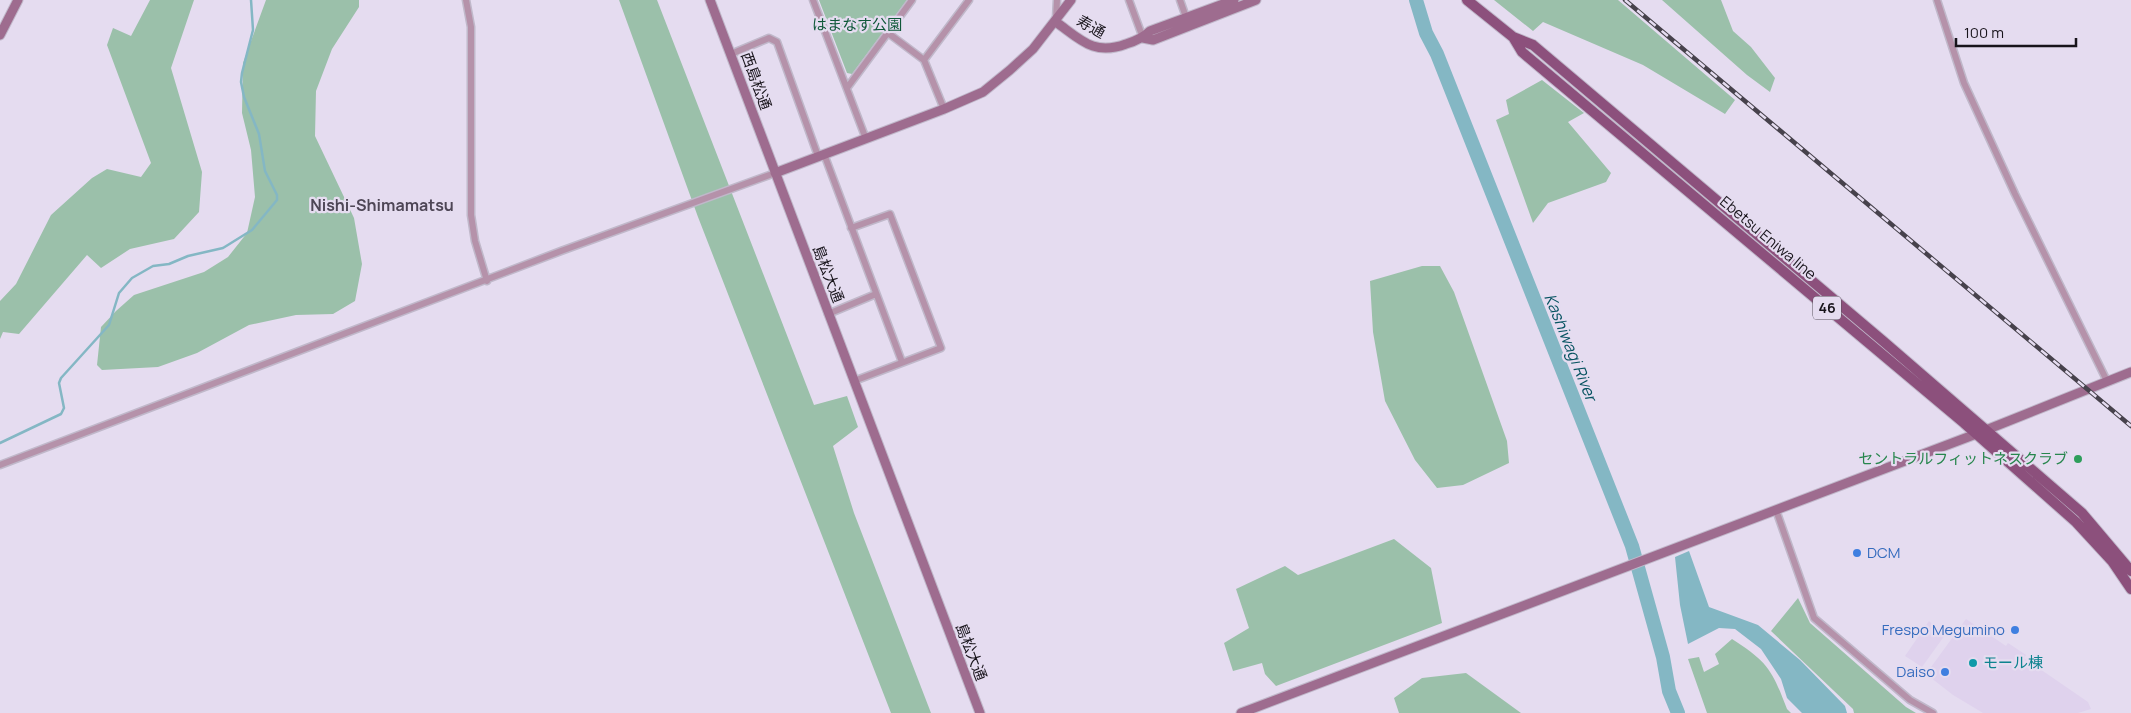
<svg xmlns="http://www.w3.org/2000/svg" width="2131" height="713" font-family="Manrope,'Noto Sans JP',sans-serif">
<rect width="100%" height="100%" fill="#e5dcf0"/>
<path fill="#dfd2ed" d="M1966,619L2006,646L2008,643L2026,655L2024,658L2088,702L2091,709L2078,713H1983L1953,695L1926,674Z
M1929,621L1945,635L1922,667L1905,656Z"/>
<path fill="#9bc0aa" d="M150,0H194L171,68L202,172L199,212L174,239L130,249L101,268L87,255L19,334L3,332L0,339V301L16,284L51,215L92,178L107,169L141,177L151,163L107,45L113,28L131,36Z
M266,0H359V7L332,49L316,91L315,136L354,218L362,264L355,301L333,314L296,315L249,325L197,353L158,367L102,370L97,365L101,327L116,311L134,295L204,272L228,257L247,233L255,197L251,150L242,113L243,63Z
M619,0H657L814,405L847,396L858,427L833,446L854,513L931,713H891L698,217Z
M819,0H907L852,74L847,73Z
M1494,0H1618L1735,100L1725,114L1643,65L1543,22L1533,31Z
M1662,0H1721L1733,31L1751,47L1775,78L1770,92L1747,75Z
M1542,80L1584,113L1568,122L1611,173L1606,182L1548,203L1533,223L1496,120L1509,114L1506,100Z
M1422,266H1440L1454,292L1507,441L1509,463L1463,485L1437,488L1415,460L1385,401L1373,332L1370,281Z
M1394,539L1431,568L1442,623L1276,686L1265,674L1262,663L1233,671L1224,643L1249,628L1236,589L1285,566L1298,575Z
M1798,598L1810,623L1906,707L1916,713H1854L1853,709L1771,631Z
M1732,639C1768,662 1772,670 1787,709L1791,713H1707L1688,659L1699,657L1704,672L1719,664L1715,654Z
M1466,673L1521,713H1399L1394,698L1422,678Z"/>
<path fill="#84b7c4" d="M1689,551L1709,607L1758,625L1800,660L1845,706L1847,713H1802L1787,698L1781,679L1761,649L1735,629L1719,628L1688,644L1680,605L1675,557Z"/>
<g fill="none" stroke-linecap="round" stroke-linejoin="round">
<path stroke="#84b7c4" stroke-width="2.5" d="M0,443L61,414L64,408L59,383L61,378L109,325L119,293L132,278L153,266L169,264L188,256L223,248L252,230L277,200V195L265,171L259,134L244,97L241,82L242,73L253,30L251,0"/>
<path stroke="#84b7c4" stroke-width="14" d="M1416,0L1426,33L1437,54L1632,546L1663,657L1669,691L1678,713"/>
<defs>
<path id="street" d="M466,0L471,27V215L475,241L487,281
M813,0L866,139
M1129,0L1143,38
M1180,0L1187,20
M1937,0L1964,83L2015,194L2107,381
M1056,19L1057,0
M888,33L924,60
M731,54L769,38L777,42L818,156
M847,88L912,0
M944,109L924,60L969,0
M824,154L902,362
M851,228L890,214L941,348L854,381
M828,314L876,294
M0,465L561,251L775,173
M1776,510L1814,618L1910,700L1933,713"/>
<path id="secondary" d="M710,0L980,713
M1056,22C1081,40 1094,56 1126,44C1136,41 1143,38 1150,31L1234,0
M0,35L18,0
M1143,38L1153,40L1256,0
M775,173L944,109L983,92L1010,70L1033,49L1071,0
M1241,713L1976,434L2131,372"/>
<path id="primary" d="M1467,0L1513,37L1533,45L1883,341L2082,513L2131,571
M1513,37L1522,52L1964,423L2076,522L2112,561L2131,589"/>
</defs>
<use href="#street" stroke="#c0b8ca" stroke-width="9"/>
<use href="#secondary" stroke="#c0b8ca" stroke-width="11"/>
<use href="#primary" stroke="#c0b8ca" stroke-width="12"/>
<use href="#street" stroke="#b592aa" stroke-width="6"/>
<use href="#secondary" stroke="#9e6c8f" stroke-width="9"/>
<use href="#primary" stroke="#8c507c" stroke-width="10"/>
<defs>
<path id="rail" d="M1625,0L2131,426"/>
</defs>
<use href="#rail" stroke="#47424c" stroke-width="4.5"/>
<use href="#rail" stroke="#e5dcf0" stroke-width="2.5" stroke-dasharray="8" stroke-linecap="butt"/>
</g>
<circle fill="#2e9e5b" stroke="#e5dcf0" stroke-width="2" cx="2078" cy="459" r="5"/>
<g fill="#3f7fe0" stroke="#e5dcf0" stroke-width="2">
<circle cx="1857" cy="553" r="5"/>
<circle cx="2015" cy="630" r="5"/>
<circle cx="1945" cy="672" r="5"/>
</g>
<circle fill="#0f9aa8" stroke="#e5dcf0" stroke-width="2" cx="1973" cy="663" r="5"/>
<g text-anchor="middle" stroke-width="4.5" stroke-linejoin="round" paint-order="stroke">
<rect fill="#e5dcf0" stroke="#56505b" stroke-width="1" x="1813" y="296.5" width="28" height="23" rx="4"/>
<g font-size="14" font-weight="bold" fill="#18141b">
<text x="1827" y="313">46</text>
</g>
<g font-size="15" fill="#0f5839" stroke="#e5dcf0">
<text x="857" y="30">はまなす公園</text>
</g>
<g font-size="15" fill="#18141b" stroke="#e5dcf0">
<text transform="translate(1091 27) rotate(29)" y="5">寿通</text>
<text transform="translate(756 81) rotate(70)" y="5">西島松通</text>
<text transform="translate(1768 238) rotate(40)" y="5">Ebetsu Eniwa line</text>
<text transform="translate(828 274) rotate(69)" y="5">島松大通</text>
<text transform="translate(971 652) rotate(69)" y="5">島松大通</text>
</g>
<g font-size="15" fill="#27864d" stroke="#e5dcf0" text-anchor="end">
<text x="2068" y="464">セントラルフィットネスクラブ</text>
</g>
<g font-size="15" fill="#366cbe" stroke="#e5dcf0" text-anchor="end">
<text x="1867" y="558" text-anchor="start">DCM</text>
<text x="2005" y="635">Frespo Megumino</text>
<text x="1935" y="677">Daiso</text>
</g>
<g font-size="15" fill="#0d838f" stroke="#e5dcf0" text-anchor="start">
<text x="1983" y="668">モール棟</text>
</g>
<g font-size="16" font-weight="bold" fill="#4e4656" stroke="#e5dcf0">
<text x="382" y="211">Nishi-Shimamatsu</text>
</g>
<g font-size="16" font-style="italic" fill="#055260" stroke="#e5dcf0">
<text transform="translate(1571 347) rotate(68)" y="6">Kashiwagi River</text>
</g>
</g>
<path d="M1956 38v8h120v-8" fill="none" stroke="#18141b" stroke-width="2.5"/>
<text x="1964" y="38" font-size="15" fill="#18141b" stroke="#e5dcf0" stroke-width="4" paint-order="stroke">100 m</text>
</svg>
